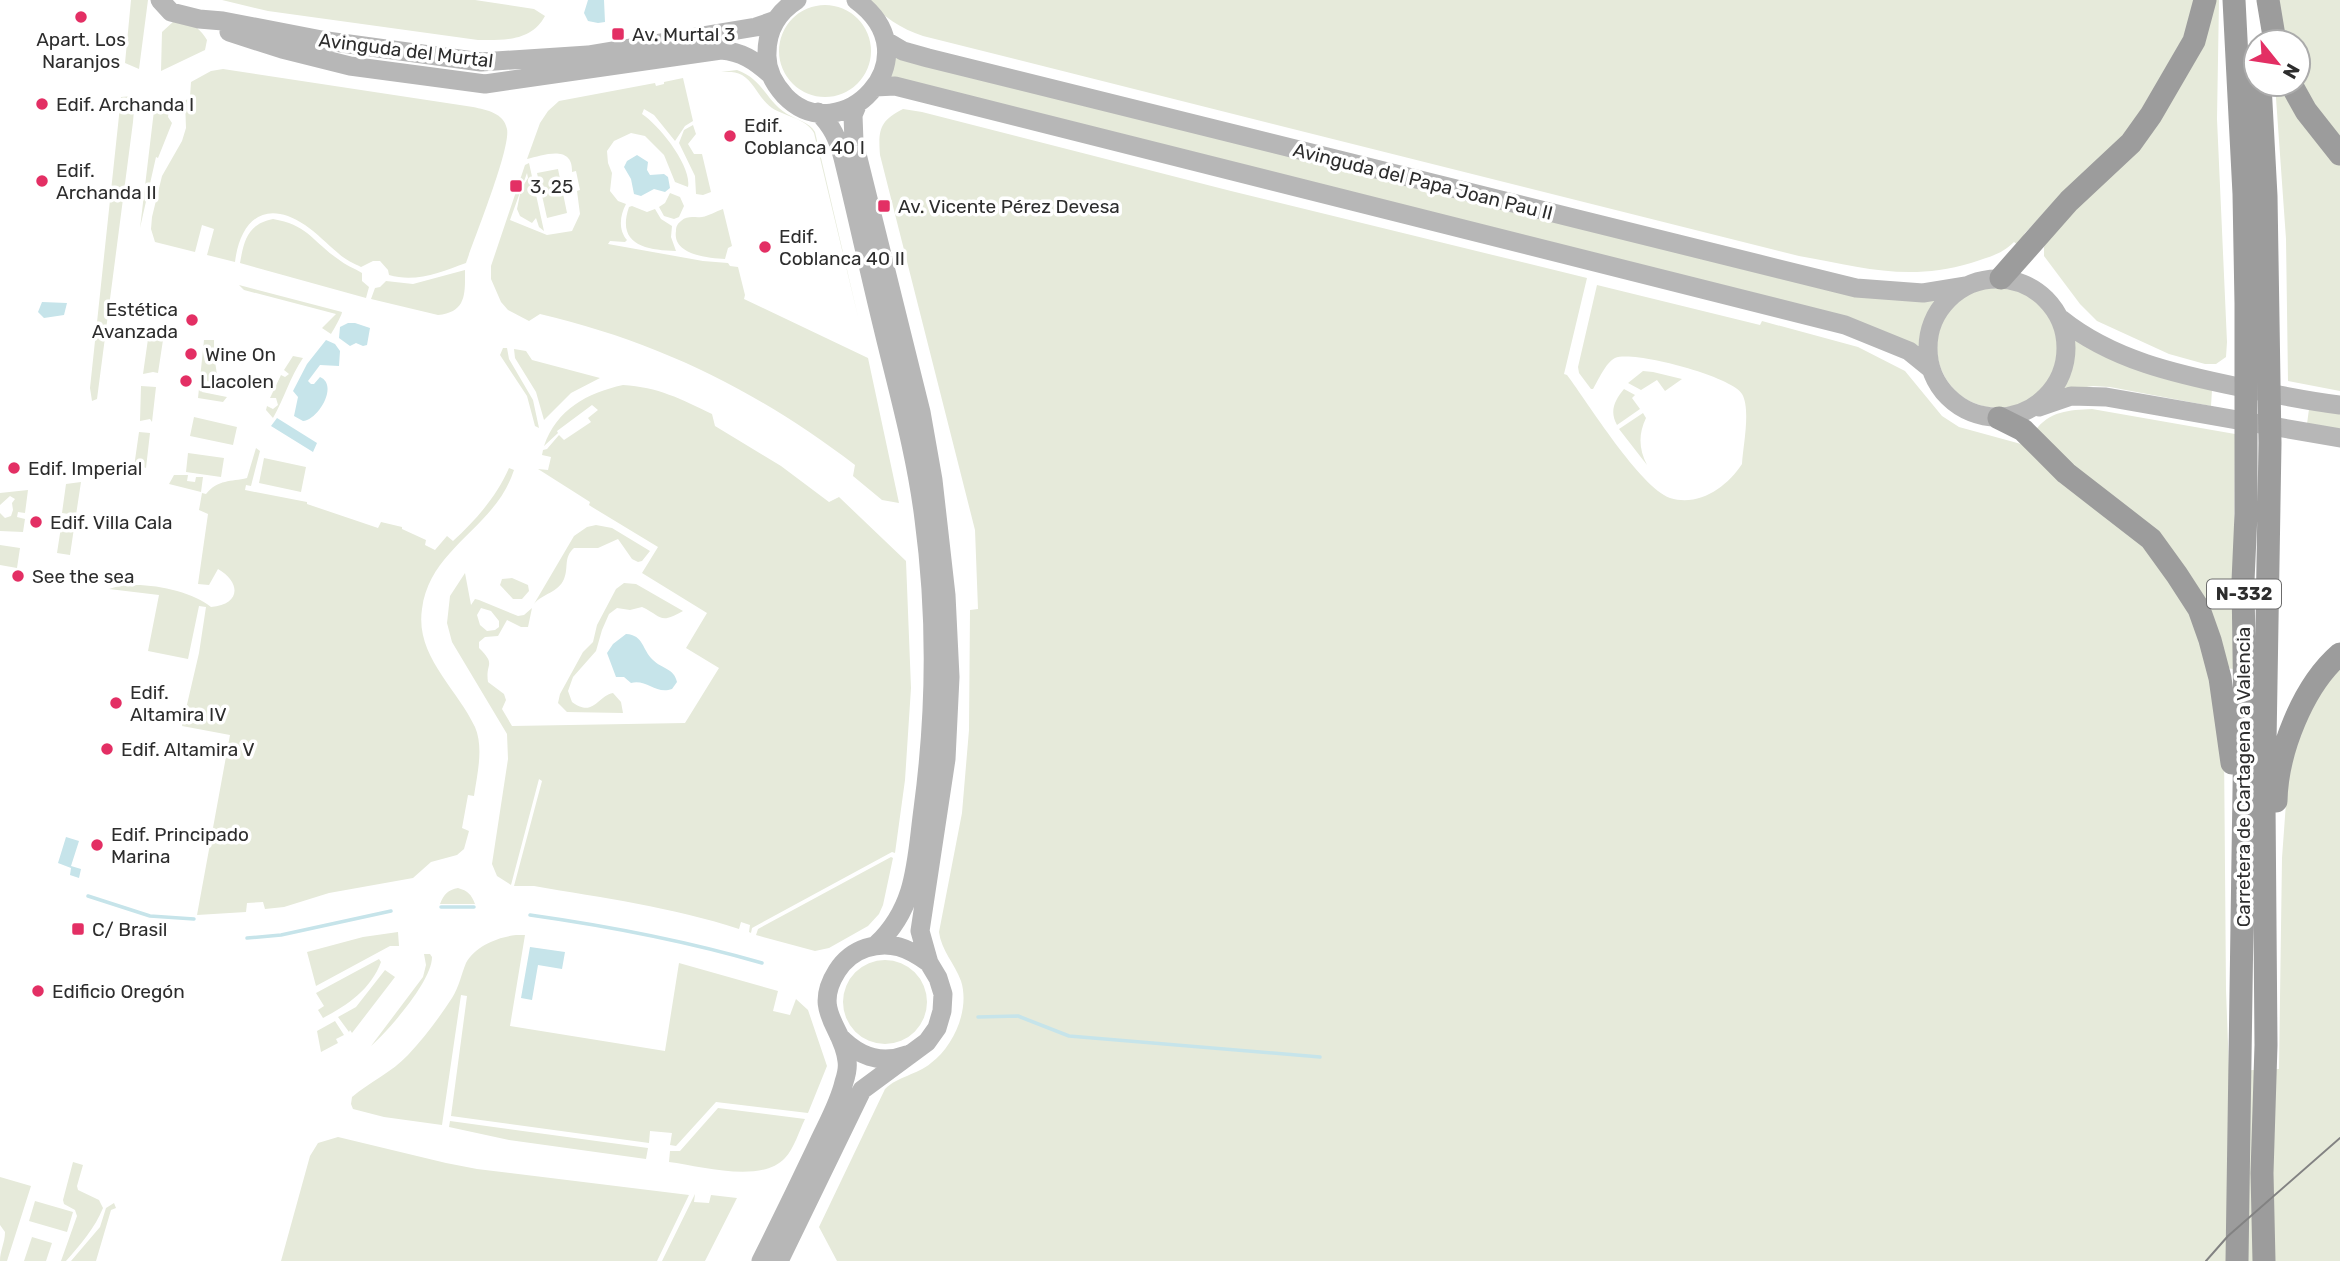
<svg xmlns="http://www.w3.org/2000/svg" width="2340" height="1261" font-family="Rubik,sans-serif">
<rect width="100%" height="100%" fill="#fff"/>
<path fill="#e6eada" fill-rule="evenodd" d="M131,0H148L139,69L125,63Z
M222,0H475L534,9L545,16C531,42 503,40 478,40L268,11Z
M867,0H2202L2186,40L2137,124L2049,207L2025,233L2018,245L2014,242C2001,255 1988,257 1971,263C1907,282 1862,267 1799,256L923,36C901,29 883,16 867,0Z
M2212,0H2219L2217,119L2227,342L2226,357L2216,364H2205L2169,354L2097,321L2080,304L2044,256V247L2056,227L2092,191Z
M2276,0H2340V138L2322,118L2298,76V42H2285Z
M779 51a46 46 0 1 1 92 0a46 46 0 1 1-92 0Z
M174,21C190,23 199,26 207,40L205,50L161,71L162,32Z
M894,54L1939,298L1925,321L1921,350L1853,319L888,76Z
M223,69L473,107C487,110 504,113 507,129C511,148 474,239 466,263C441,272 416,283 389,275L388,270L380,261H373L361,267C353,263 344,259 338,253C327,244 317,233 305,225C265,198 240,220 235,262L207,255L214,229L202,225L195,252L155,242L151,229L152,217L162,176L182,141L186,128L185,101L190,97L191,82L211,71Z
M737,70C764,80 765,100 787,114C797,120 809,122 815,132L859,321L814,133C807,119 784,116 772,108C759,99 755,83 742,75C735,71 728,72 721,72Z
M683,78L693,121L685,126L675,141L654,115L644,109L642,114C659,125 692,166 688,187L675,182L664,155L645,136L631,133L614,141L607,151L608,163L612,173L610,191L618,201L626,204C620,215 618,230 627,240L625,242L610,241L608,244L703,261L728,263L730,266L738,267L745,295L744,299L868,358L899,503L882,500L853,476L855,465C758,391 659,342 540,314L529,321L508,310L501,302L491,279V266L525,165L529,163L544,231L539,227L536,218L532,223L520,216L517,209L521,189L528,178L527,173L510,220L547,235L572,231L580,214L577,191L580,190L576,171L572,172C573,144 544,155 527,159L540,123L548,111L559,101L655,83L656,86L664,84V82Z
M2275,84H2285L2340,160V391L2288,381L2286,239Z
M133,96H135L133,122L97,399L92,401L90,388L121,97Z
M155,102L169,110L168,117L172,123L158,158L156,157L140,228Z
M903,109L922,112L1231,191L1587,278L1564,374L1567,375C1588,403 1640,487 1670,498C1699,507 1727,487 1742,464C1743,446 1751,409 1742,394C1733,377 1634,350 1615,358C1606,362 1598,381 1593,389H1591L1579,373L1578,367L1597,285L1760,325L1762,321L1858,347L1905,371L1942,416L1959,427L2021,444L2148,548L2179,589L2208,651L2224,747L2226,990L2229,1071L2279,1069L2282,858L2287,789L2295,743L2302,722L2340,662V1261H837L819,1227L885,1089C898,1076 917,1075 931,1063C954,1046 970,1009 961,981C955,964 941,950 939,932L962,813L969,730L970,610L978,609L975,530L880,155C878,129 880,121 903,109Z
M693,125L696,134L688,144L694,154H702L711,192L703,195L696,194L695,176L679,143L684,130Z
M558,169L567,213L547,218L537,173Z
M670,193L680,197L684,206L679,217L674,219L664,216L659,207L665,203Z
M632,206L647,212L655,209L661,219L672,226L671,237L676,251C646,250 616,245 629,207Z
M723,209L732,246L728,248L725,259C709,258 672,255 676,231C676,227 677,224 681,221C688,215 694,218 702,217C709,216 716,211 723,209Z
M273,219C308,225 312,241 338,259C345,265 354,268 362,273V281L369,287L366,298L240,263C244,240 248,224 273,219Z
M465,270C465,293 467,312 438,315L371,299L375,288L380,287L386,281L413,284Z
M239,285L342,312C342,315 333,331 331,334L322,328L336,314L244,290Z
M1937 347a61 61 0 1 1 122 0a61 61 0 1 1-122 0Z
M148,339L163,340L158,373L153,372L143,374Z
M204,340H214V349L208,360L215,361L218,382L204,381L202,392L227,397L223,402L198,398Z
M2075,340L2212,390L2211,406L2110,387L2093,386L2061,391C2071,374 2075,360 2075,340Z
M503,348H507L509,359L533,400L539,428L535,426L527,396L500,355Z
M514,349L526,351L532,360L600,378L571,393L544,420L536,392L515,358Z
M293,356L303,358C290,377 284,399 273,418L266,410L267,406L273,409L278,405L276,398H270L281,375L285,377L289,374L284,370Z
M1643,371L1653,372L1682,379L1665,391L1657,380L1641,390L1628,383Z
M623,385C658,387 681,399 712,414L715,426L781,466L829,502L839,497L906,561L911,688L905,780L895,853L892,852L752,928L751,933L749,932L750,925L741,922L739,929C672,907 603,898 534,886H514L542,781L539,779L511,885L497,876L492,864L508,759L507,734L452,642L447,623L450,596L465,573L471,605L475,599L479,600L518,616L524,615L532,608L528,627H521L507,620L498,636L485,637L479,642V648C497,666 485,662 488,682L504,694L506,700L502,709L512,726L685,723L719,668L686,648L707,613L642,573L658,547L592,507L589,505L590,502L538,469L548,470L551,457L542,455L543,450L547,449L559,435L564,440L591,422L588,418L598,410L592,405L557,431L558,433L544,446C557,409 587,393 623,385ZM481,608L491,611L499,621V627L495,630L487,631L480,625L477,615Z
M141,386L156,387L152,422L150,419L140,421Z
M1624,389L1635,395L1632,398L1640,409L1617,425C1609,411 1615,400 1624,389Z
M2092,409L2235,434L2233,669L2227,668L2210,617L2035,431C2049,411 2069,410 2092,409Z
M2309,409L2340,413V431L2307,424Z
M1643,413L1646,418C1638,435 1639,449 1647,465L1619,429Z
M194,417L237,427L233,445L190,436Z
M139,432L150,433L146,468L140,466L139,468L134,467Z
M256,448L260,451L252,482L251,486L246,485L245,490L307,502V504L378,528L381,522L402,527V529L426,540L425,545L435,550L447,536L453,541C476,520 497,496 509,468L514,470C495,529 430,547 422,609C415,656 457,688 475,727C484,748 477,775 474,796L468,795L462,828L469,831L464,849L457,855L431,862L413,878L329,893L284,907L265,909L263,902L247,903L246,912L197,915L230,735L182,726L199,653L206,607L199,606L188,659L148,651L159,595L109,589C135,579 189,589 211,607C240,605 242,583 218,569L209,585L198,584L208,514L199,510L202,493L206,494C218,479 231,482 247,478Z
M188,453L224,458L221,477L186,472Z
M264,458L306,467L301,492L259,483Z
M174,475H188L187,481L195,482L196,477H203L201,492L169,484Z
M81,482L76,515L62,513L66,484Z
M28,490L25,513L18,512L17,517L25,519L23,532L0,531V513L5,518L11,516L13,510L12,503L15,499L10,496L0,505V493Z
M596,525L612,528L650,551L642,561L638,562L632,559L618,539L598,548H574C563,558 569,567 564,579C558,593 543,593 534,604L574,536L587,527Z
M61,527L74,528L70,555L57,553Z
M0,545L20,548L17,568L0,565Z
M512,578L528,585L529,591L522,599H513L500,585L502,579Z
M624,583L636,584L683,611C659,625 662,616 642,607L630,610L617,608L609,614L602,630L596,651L573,677L568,691L572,702C594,718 597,696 613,693L621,702L623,713L567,712L558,703L560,694L583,652L593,642L597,625L616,589Z
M891,857L893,858L883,905L879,914L868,926L829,948L815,951L756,935L758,929Z
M458,888C468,891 471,894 475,904H440C444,894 448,890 458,888Z
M398,932L399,946H390L316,986L307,952L363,937Z
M516,935H525L510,1026L665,1051L679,963L778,991L773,1011L790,1015L796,999L808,1010L827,1066L808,1113L716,1102L676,1146L670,1145L672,1133L650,1131L649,1143L451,1116L467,996L461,995L442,1125L384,1117L353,1109L351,1104L352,1097C370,1082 392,1072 408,1055C424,1038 439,1018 452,998C459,987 461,975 466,963C475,946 498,937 516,935Z
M424,954H430L432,957C432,981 389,1030 371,1046L423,977L426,965Z
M379,959L381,962C371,989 348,1005 323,1018L318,1010L324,1006L316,993Z
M843 1002a42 42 0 1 1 84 0a42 42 0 1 1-84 0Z
M385,970L395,977L352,1033L350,1030L349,1032L338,1017L356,1007Z
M335,1021L344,1035L336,1039L338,1043L321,1052L317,1031Z
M718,1108L805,1119C799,1131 794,1149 785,1158C761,1184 701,1166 669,1162L670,1151H680Z
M450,1121L648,1148L646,1159L509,1140L449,1127Z
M338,1137L446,1163L477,1169L689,1195L657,1261H281L310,1156L318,1143Z
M73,1162L83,1165L77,1186L78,1190L99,1200L103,1208C95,1228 80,1245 66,1261H61L77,1216L75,1210L64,1204L63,1200Z
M0,1177L31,1186L7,1261H0C0,1250 5,1243 5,1232L0,1225Z
M695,1194L694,1202L709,1203L711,1195L737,1198L705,1261H662Z
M35,1201L73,1212L67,1232L29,1221Z
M114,1203L116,1208L111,1210L96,1261H71L100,1227L106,1208Z
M32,1237L52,1243L46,1261H24Z"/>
<path fill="#c6e4ea" d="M588,0H604L605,22L598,23L588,21L584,13Z
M637,155L648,162L647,170L650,175L664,174L668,177L670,188L665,192L654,189L641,196L634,194L631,179L624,167L627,161Z
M42,302L67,303L64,315L44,318L38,312Z
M348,323H355L370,328L367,345L363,346L356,343L350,346L339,338L340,327Z
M326,340L335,344L340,351L339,366L320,365L308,381L311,384H314L320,377C339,385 318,420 303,421L294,416L298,397L293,391L307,364Z
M277,418L317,443L313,452L271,426Z
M626,634C644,635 642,650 653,660C662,669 674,668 677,682L672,689C656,695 647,679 631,683L624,677H616L607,653L613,644Z
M66,837L79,841L71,866L81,869L79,878L70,875L71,868L58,863Z
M530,947L565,952L562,969L538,965L532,1000L521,998Z"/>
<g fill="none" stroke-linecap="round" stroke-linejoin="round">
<path stroke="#c6e4ea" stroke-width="3.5" d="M88,896L150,916L194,919
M441,907H474
M530,915C608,926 686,941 762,963
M247,938L281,935L391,911
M978,1017L1018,1016L1069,1036L1320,1057"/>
<path stroke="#b7b7b7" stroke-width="19" d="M160,0L171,12L199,19L223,21L327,41L481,62L588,55L756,27L776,20
M797,0C778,12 767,30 767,53C766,69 774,84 785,96C840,153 936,58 856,0
M229,32L282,49L350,66L485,84L721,50C742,52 754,60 770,74
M886,41L903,51L928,58L1856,288L1923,293L1966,286
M875,87L895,86L1845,325L1909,351L1930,368
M818,112C832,126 838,139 843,158C857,215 869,271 883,328C898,391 916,454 924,519C937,616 936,712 923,809C916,861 917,906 877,944
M1928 348a69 69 0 1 1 138 0a69 69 0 1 1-138 0Z
M2061,319C2112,360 2176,374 2239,387C2273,394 2306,401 2340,405
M2039,407L2071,396L2106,397L2340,438
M839,1036C857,1055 880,1065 906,1055
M761,1261C780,1223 799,1184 817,1146C826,1126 839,1104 844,1082C846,1076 848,1067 847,1061C844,1027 811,1012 837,971C844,960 854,952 866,948C890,940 909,948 929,963
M779,1261L862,1090L927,1042L937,1028L942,1011L943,994L938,978L929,963L920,931L946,759L950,677L946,595L933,480L921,412L854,142L853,115L858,103"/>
<path stroke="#9c9c9c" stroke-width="23" d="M2234,0L2244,194L2246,303V514L2243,581L2245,723L2237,1261
M2268,0L2275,42
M2260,84L2266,196L2270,443L2264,803L2266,1045L2262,1173L2264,1261
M2291,84L2306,111L2340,154
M2001,278L2069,201L2131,143L2151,115L2194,41L2205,0
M1999,418L2023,430L2066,473L2151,539L2177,575L2199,609L2210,640L2220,678L2232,763
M2276,801C2277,752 2303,686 2340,654"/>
<path stroke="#828282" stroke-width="2" d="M2206,1261L2228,1236L2340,1138"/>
</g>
<g fill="#e32f64" stroke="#fff" stroke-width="2.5">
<circle cx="81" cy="17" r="7"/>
<rect x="611" y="27" width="14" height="14" rx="3.5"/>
<circle cx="42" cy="104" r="7"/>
<circle cx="730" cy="136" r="7"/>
<circle cx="42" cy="181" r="7"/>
<rect x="509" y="179" width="14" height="14" rx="3.5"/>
<rect x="877" y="199" width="14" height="14" rx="3.5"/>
<circle cx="765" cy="247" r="7"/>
<circle cx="192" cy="320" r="7"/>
<circle cx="191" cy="354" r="7"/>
<circle cx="186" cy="381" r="7"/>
<circle cx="14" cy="468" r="7"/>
<circle cx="36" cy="522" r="7"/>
<circle cx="18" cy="576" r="7"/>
<circle cx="116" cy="703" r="7"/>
<circle cx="107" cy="749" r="7"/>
<circle cx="97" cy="845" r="7"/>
<rect x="71" y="922" width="14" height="14" rx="3.5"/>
<circle cx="38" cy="991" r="7"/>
</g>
<g text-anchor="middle" stroke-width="7" stroke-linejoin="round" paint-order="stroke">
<rect fill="#fff" stroke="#6c6c6c" stroke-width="2" x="2207" y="579.5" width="74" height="29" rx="5"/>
<g font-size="18" font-weight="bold" fill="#2d2d2d">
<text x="2244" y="600">N-332</text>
</g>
<g font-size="19" fill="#2d2d2d" stroke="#fff" text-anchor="start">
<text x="632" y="41">Av. Murtal 3</text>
<text x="81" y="46" text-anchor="middle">Apart. Los<tspan x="81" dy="22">Naranjos</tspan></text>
<text x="56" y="111">Edif. Archanda I</text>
<text x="744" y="132">Edif.<tspan x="744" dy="22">Coblanca 40 I</tspan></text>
<text x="56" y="177">Edif.<tspan x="56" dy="22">Archanda II</tspan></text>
<text x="530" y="193">3, 25</text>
<text x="898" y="213">Av. Vicente Pérez Devesa</text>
<text x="779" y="243">Edif.<tspan x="779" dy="22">Coblanca 40 II</tspan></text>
<text x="178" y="316" text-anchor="end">Estética<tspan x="178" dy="22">Avanzada</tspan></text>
<text x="205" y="361">Wine On</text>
<text x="200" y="388">Llacolen</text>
<text x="28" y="475">Edif. Imperial</text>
<text x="50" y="529">Edif. Villa Cala</text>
<text x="32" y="583">See the sea</text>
<text x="130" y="699">Edif.<tspan x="130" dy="22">Altamira IV</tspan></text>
<text x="121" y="756">Edif. Altamira V</text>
<text x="111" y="841">Edif. Principado<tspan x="111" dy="22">Marina</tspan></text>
<text x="92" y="936">C/ Brasil</text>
<text x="52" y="998">Edificio Oregón</text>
</g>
<g font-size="19" fill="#2d2d2d" stroke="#fff">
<text transform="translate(406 50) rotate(7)" y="7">Avinguda del Murtal</text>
<text transform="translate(1423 181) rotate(14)" y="7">Avinguda del Papa Joan Pau II</text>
<text transform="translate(2243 777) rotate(-90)" y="7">Carretera de Cartagena a Valencia</text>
</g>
</g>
<g transform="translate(2277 63) rotate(120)"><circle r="33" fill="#ffffff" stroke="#ababab" stroke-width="2"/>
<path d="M0-5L12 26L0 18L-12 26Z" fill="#e32f64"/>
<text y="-10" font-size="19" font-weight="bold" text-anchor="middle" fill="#2d2d2d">N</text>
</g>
</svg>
